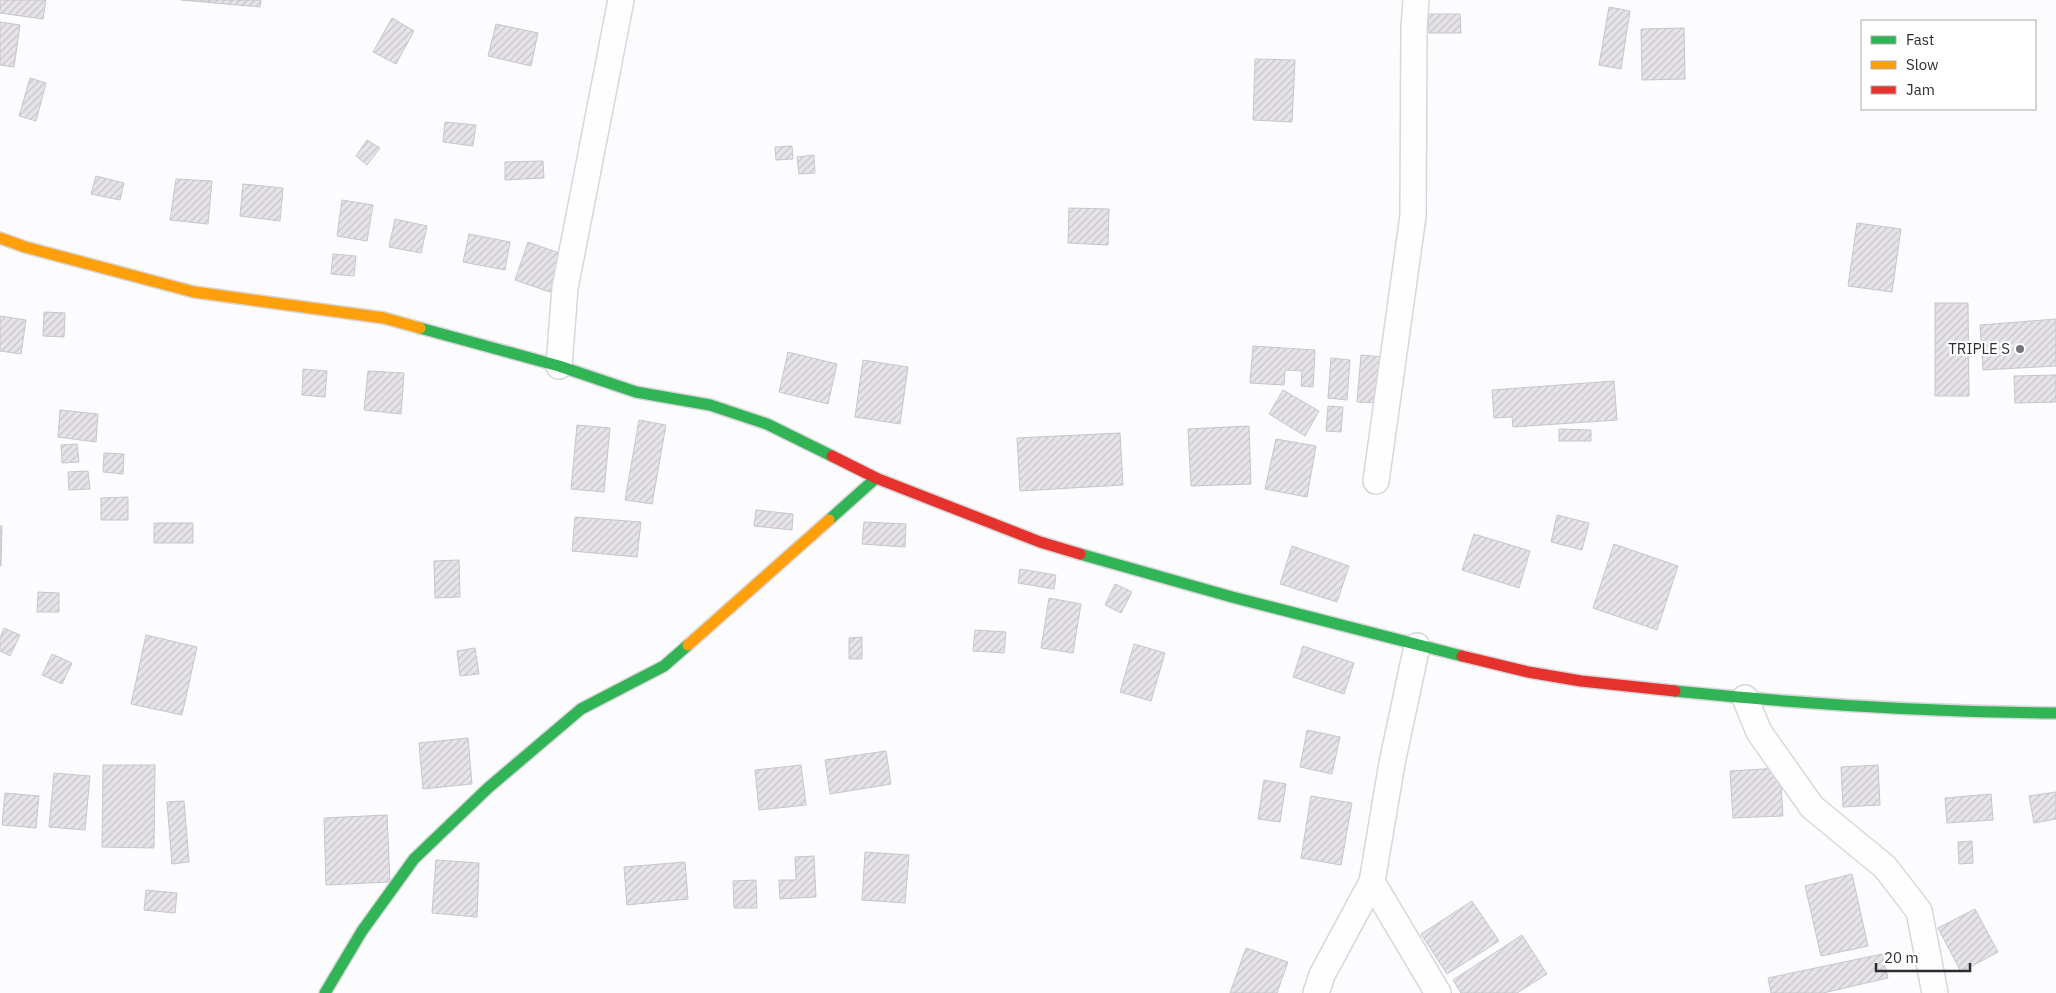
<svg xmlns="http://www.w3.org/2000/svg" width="2056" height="993" font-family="'IBM Plex Sans',sans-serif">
<defs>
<pattern id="building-hatch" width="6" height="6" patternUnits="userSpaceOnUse" patternTransform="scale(1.25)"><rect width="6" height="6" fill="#e6e4e9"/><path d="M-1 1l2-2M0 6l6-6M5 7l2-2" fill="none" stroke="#c6c4c8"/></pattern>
</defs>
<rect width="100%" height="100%" fill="#fcfbfd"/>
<path fill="url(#building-hatch)" stroke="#c7c6ca" d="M0,0H46L43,19L0,13Z
M181,0H261L260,7Z
M1609,7L1630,11L1621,69L1599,65Z
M1428,14H1460L1461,33H1429Z
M392,18L414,31L396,64L373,52Z
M0,22L20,25L14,67L0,65Z
M496,24L538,33L531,66L488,56Z
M1684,28L1685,79L1642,80L1641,29Z
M1255,59L1295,60L1292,122L1253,120Z
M30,78L46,83L36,121L19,116Z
M445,122L476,125L473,146L443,142Z
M367,140L380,148L367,165L356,156Z
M792,146L793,159L776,160L775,147Z
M814,155L815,173L799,174L797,157Z
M543,161L544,178L505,180V162Z
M96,176L124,183L120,200L91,194Z
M176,179L212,181L208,224L170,220Z
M243,184L283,188L280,221L240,216Z
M342,200L373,205L367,241L337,236Z
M1069,208L1109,209L1108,245L1068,243Z
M395,219L427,226L421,253L389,247Z
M1857,223L1901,229L1892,292L1848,286Z
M469,234L510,242L505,270L463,262Z
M528,242L562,254L550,292L515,280Z
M333,254L356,256L354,276L331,274Z
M1935,303H1968L1969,396H1935Z
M44,312L65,313L64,337L43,336Z
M0,316L26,320L21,354L0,351Z
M2056,319V366L1983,370L1980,325Z
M1253,346L1315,350L1313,387L1301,386L1302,371L1285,370L1284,385L1250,383Z
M788,352L837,364L828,404L779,392Z
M1361,355L1383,357L1380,403L1357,402Z
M1331,358L1350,360L1347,400L1328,398Z
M863,360L908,367L900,424L855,417Z
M303,369L327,371L325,397L302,395Z
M368,371L404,373L401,414L364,410Z
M2056,375V402L2015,403L2014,376Z
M1614,381L1617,420L1513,427L1512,417L1494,418L1492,390Z
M1283,390L1319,411L1305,436L1269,414Z
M1328,406L1343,407L1341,432L1326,431Z
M60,410L98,414L96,442L58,437Z
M639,420L666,425L652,504L625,500Z
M577,425L610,428L604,492L571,489Z
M1249,426L1251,484L1191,486L1188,429Z
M1559,429L1591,430V441H1559Z
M1120,433L1123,485L1020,491L1017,438Z
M1276,439L1316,446L1307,497L1265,489Z
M77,444L79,462L62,463L61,445Z
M104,453L124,454L123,474L103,472Z
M88,471L90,489L69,490L68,472Z
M128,497V520H101V498Z
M756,510L793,514L792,530L754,526Z
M1557,515L1589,523L1582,550L1551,542Z
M575,517L641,522L637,557L572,551Z
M864,522L906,524L905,547L862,544Z
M154,523H193V543H154Z
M0,526H2L1,566H0Z
M1474,534L1530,551L1519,588L1462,570Z
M1614,544L1678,566L1657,630L1593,608Z
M1292,546L1349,566L1337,602L1280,584Z
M459,560L460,597L435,598L434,561Z
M1020,569L1056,575L1054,589L1018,583Z
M1115,584L1132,592L1121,613L1105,605Z
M38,592L59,593V612H37Z
M1049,598L1081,604L1073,653L1041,648Z
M4,628L20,635L10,656L0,651V638Z
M975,630L1006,632L1004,653L973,651Z
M146,635L197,647L182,715L131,704Z
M862,637V659H849V638Z
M1134,644L1165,653L1151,701L1120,692Z
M1303,646L1354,663L1344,694L1293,677Z
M475,648L479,674L460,676L457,651Z
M52,654L72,663L62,684L42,675Z
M1307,730L1340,737L1332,774L1300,767Z
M468,738L472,784L423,789L419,743Z
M886,751L891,784L830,794L825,760Z
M103,765H155L154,848L102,847Z
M801,765L806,805L759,810L755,770Z
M1878,765L1880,805L1843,807L1841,767Z
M1780,768L1783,816L1733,818L1730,771Z
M54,773L90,776L85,830L49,827Z
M1264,780L1286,784L1280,822L1258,819Z
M2056,792V819L2034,823L2029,796Z
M5,793L39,796L36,828L2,825Z
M1991,794L1993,820L1947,823L1945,798Z
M1311,796L1352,803L1341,865L1301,858Z
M184,801L189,862L172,864L167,802Z
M387,815L390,882L326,885L324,818Z
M1972,841L1973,863L1959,864L1958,842Z
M865,852L909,855L905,903L862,900Z
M814,856L816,897L780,899L779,880H796L795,857Z
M436,860L479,863L477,917L432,913Z
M685,862L688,899L627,905L624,867Z
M1852,874L1868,946L1821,956L1805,886Z
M756,880L757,908H734L733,881Z
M146,890L177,893L175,913L144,910Z
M1472,901L1499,941L1447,974L1421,934Z
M1975,909L1998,952L1961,972L1938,928Z
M1522,935L1547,974L1517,993H1461L1453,980Z
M1246,948L1288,962L1277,993H1230Z
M1882,954L1888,978L1823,993H1771L1768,978Z"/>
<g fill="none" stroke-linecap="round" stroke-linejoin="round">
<defs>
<path id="street" d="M559,366L565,288L621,0
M1376,481L1413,216L1414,28L1416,0
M1745,698L1759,732L1812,807L1885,867L1919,911L1935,993
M1372,882L1438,993
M1316,993L1322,975L1372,882L1392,763L1417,646"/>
<path id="fast" d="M420,328L559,366L636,392L710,405L767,424L832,456
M829,520L876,478
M1080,554L1232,597L1462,656
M1675,691C1802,704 1929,712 2056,713
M325,993L362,931L414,859L488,788L581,709L664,666L688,645"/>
<path id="slow" d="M0,238L25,247L194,292L384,318L420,328
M688,645L829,520"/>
<path id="jam" d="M832,456L876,478L1040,542L1080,554
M1462,656L1528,672L1581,681L1675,691"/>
</defs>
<use href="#street" stroke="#d8d6db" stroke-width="28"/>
<use href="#fast" stroke="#d8d6db" stroke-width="14"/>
<use href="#slow" stroke="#d8d6db" stroke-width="14"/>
<use href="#jam" stroke="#d8d6db" stroke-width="14"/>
<use href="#street" stroke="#fffeff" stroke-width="25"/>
<use href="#fast" stroke="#30b455" stroke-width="11"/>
<use href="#slow" stroke="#ff9f0a" stroke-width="11"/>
<use href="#jam" stroke="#e5322d" stroke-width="11"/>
</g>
<circle fill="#757479" stroke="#fff" stroke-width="2" cx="2020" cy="349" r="5"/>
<g text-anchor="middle" stroke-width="4.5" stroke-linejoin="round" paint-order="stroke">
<g font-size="15" fill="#2d2b32" stroke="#fff" text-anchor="end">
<text x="2010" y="354">TRIPLE S</text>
</g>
</g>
<rect x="1861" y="20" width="175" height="90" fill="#ffffff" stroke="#abaaad"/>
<rect x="1871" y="36" width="25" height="8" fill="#30b455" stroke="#abaaad"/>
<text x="1906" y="45" font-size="15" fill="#2d2b32">Fast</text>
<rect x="1871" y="61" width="25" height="8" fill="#ff9f0a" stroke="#abaaad"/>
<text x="1906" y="70" font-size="15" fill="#2d2b32">Slow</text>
<rect x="1871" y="86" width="25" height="8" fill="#e5322d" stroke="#abaaad"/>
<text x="1906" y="95" font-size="15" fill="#2d2b32">Jam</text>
<path d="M1876 963v8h94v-8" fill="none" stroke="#2d2b32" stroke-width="2.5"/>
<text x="1884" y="963" font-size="15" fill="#2d2b32" stroke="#ffffff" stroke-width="4" paint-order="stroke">20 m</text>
</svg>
